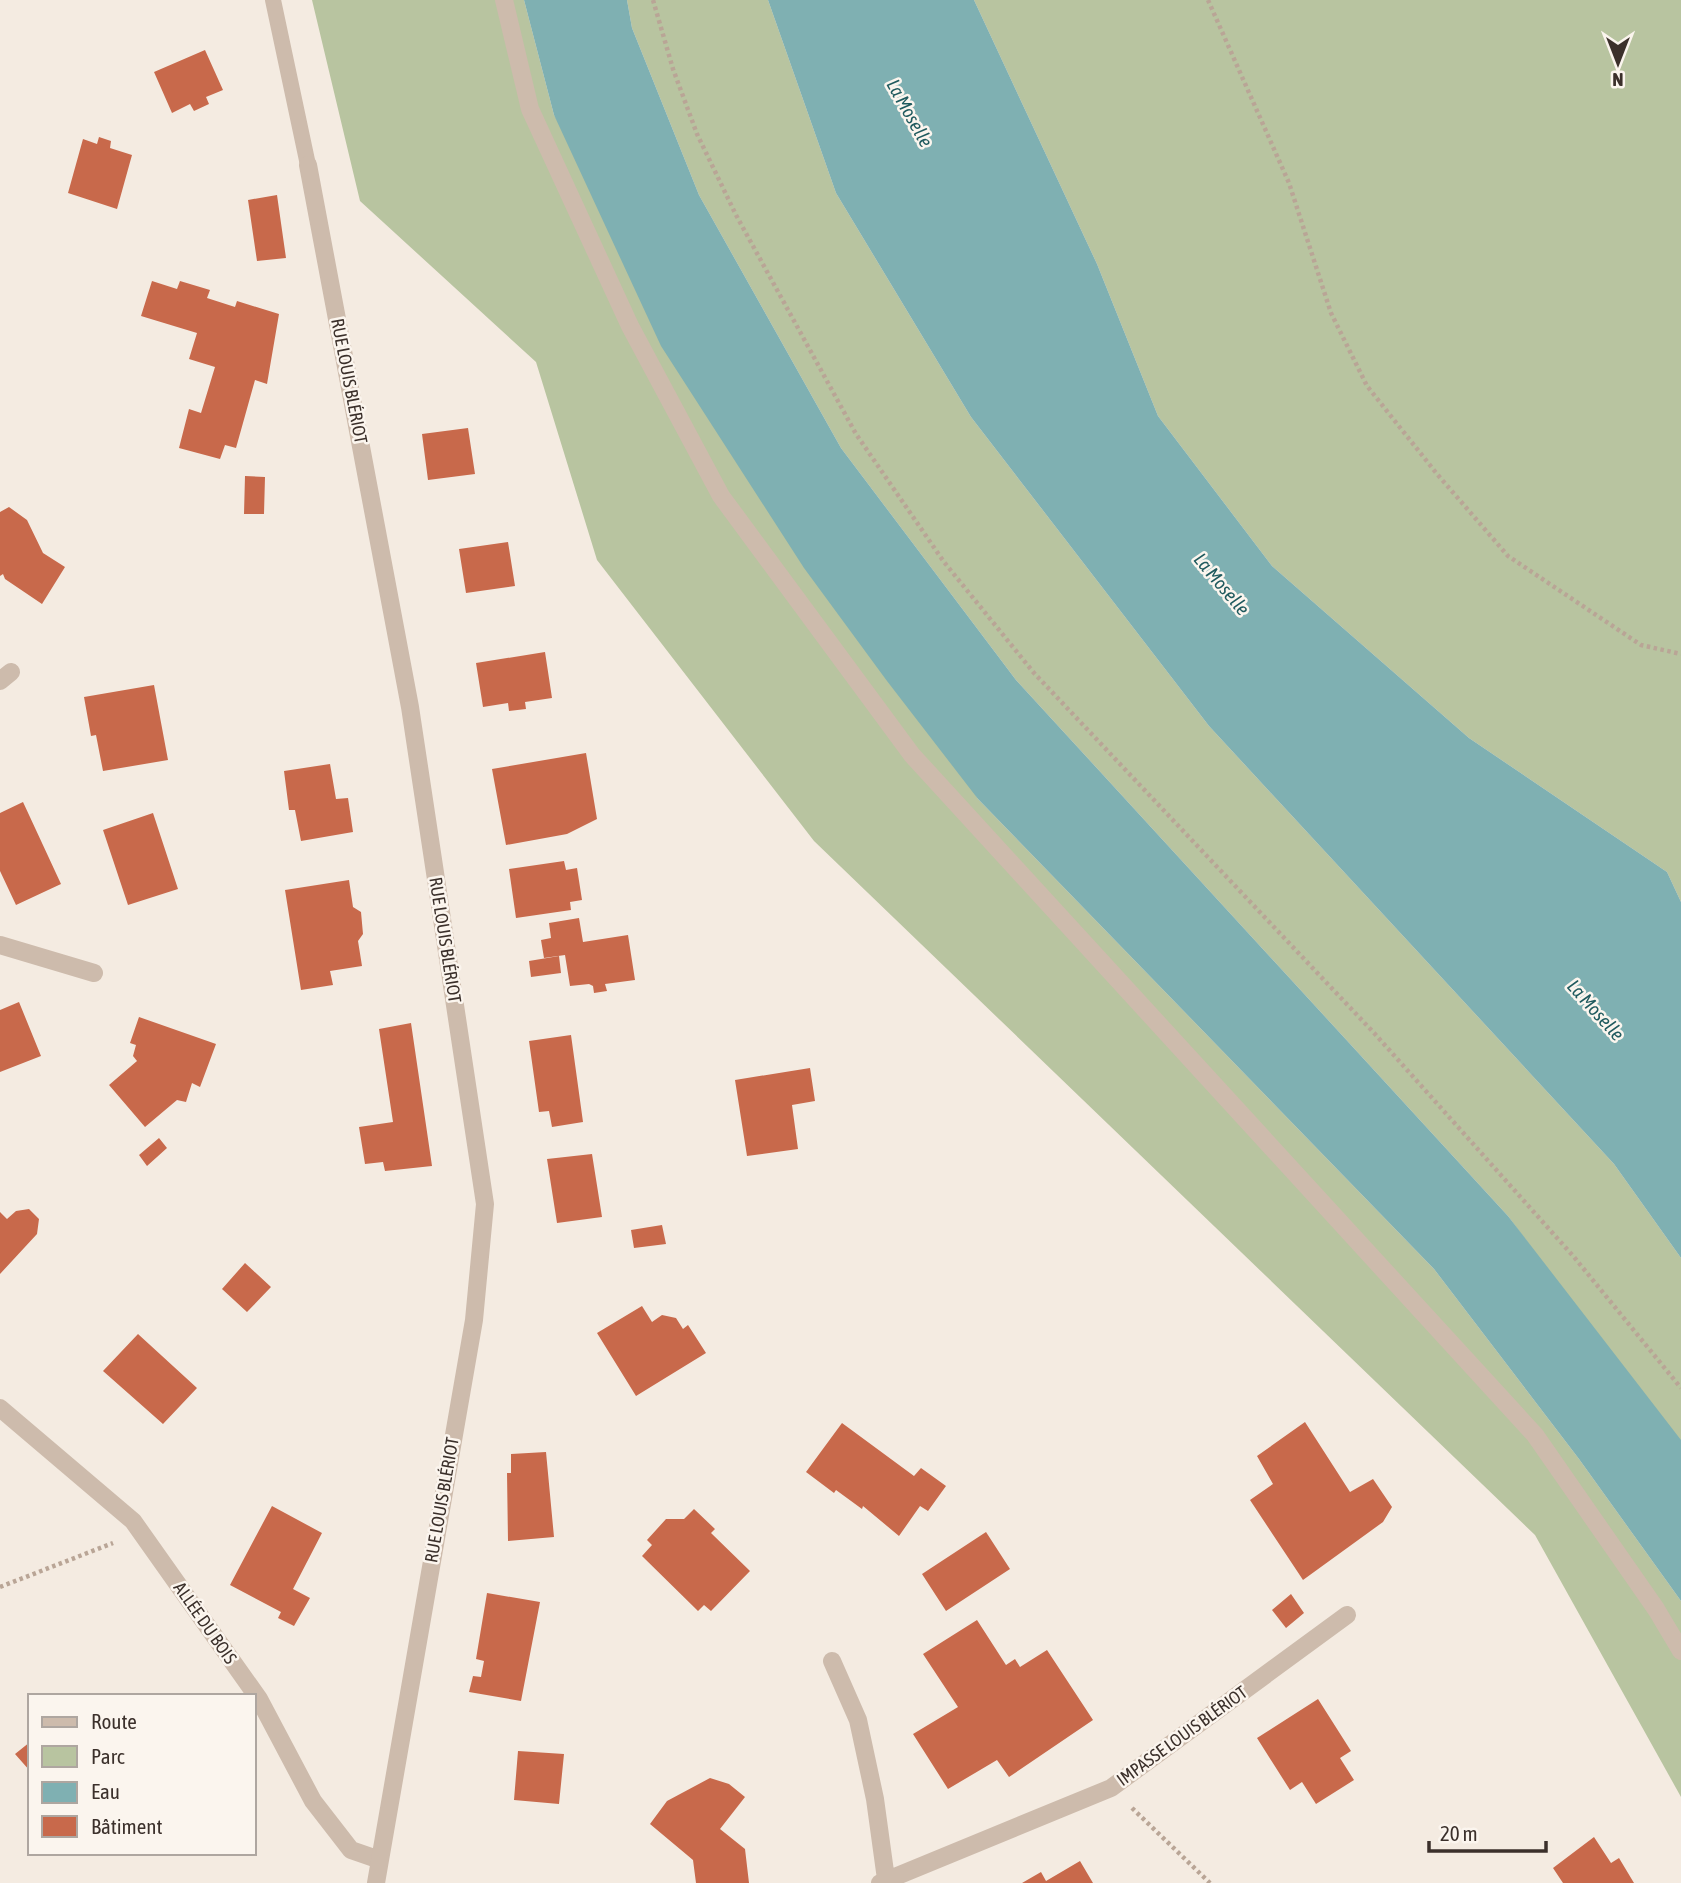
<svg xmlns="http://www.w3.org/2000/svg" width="1681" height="1883" font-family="'Asap Condensed',sans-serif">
<rect width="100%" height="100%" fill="#f4ebe1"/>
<path fill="#b8c4a0" d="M312,0H524L554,115L978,799L1434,1269L1579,1459L1681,1601V1797L1535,1535L814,841L597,560L536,362L360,201Z
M627,0H768L836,193L971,417L1209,726L1614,1164L1681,1258V1448L1508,1216L1016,680L841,448L699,195L632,28Z
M974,0H1681V902L1667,872L1469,738L1272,566L1158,416L1097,264Z"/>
<path fill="#7fb0b2" d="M524,0H627L632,28L699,195L841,448L1016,680L1508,1216L1681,1440V1601L1579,1459L1434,1269L978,799L887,681L804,568L661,346L554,115Z
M768,0H974L1097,264L1158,416L1272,566L1469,738L1667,872L1681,902V1258L1614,1164L1209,726L971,417L836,193Z"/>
<path fill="#c8694b" d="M205,50L223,90L206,97L209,104L194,111L190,104L172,113L154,72Z
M99,137L111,141L110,148L132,155L117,209L68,193L83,139L97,144Z
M277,195L286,258L257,261L248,200Z
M152,281L177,289L180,281L210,290L207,298L235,307L237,301L279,314L267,384L255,380L236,448L225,445L220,459L179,448L189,409L201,413L215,367L189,359L197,333L141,316Z
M468,428L475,474L428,480L422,434Z
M245,476L265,477L264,514H244Z
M9,507L27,520L43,553L65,567L42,604L5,579L3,574L0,576V512Z
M508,542L515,586L466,593L459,549Z
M545,652L552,698L525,702L526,709L509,711L508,703L483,707L476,663Z
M154,685L168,760L103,771L96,735L91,736L84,697Z
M586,753L597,819L567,834L506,845L492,769Z
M330,764L336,799L348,798L353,832L301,841L295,810H289L284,771Z
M23,802L61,884L16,905L0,871V813Z
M153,813L178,889L128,905L103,830Z
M564,861L566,870L577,868L582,900L570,902L571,910L516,918L509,869Z
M349,880L353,907L361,912L363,934L358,941L362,966L330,971L333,985L301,990L285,890Z
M579,918L583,942L628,935L635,980L605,984L607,991L594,993L593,986L589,984L570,986L565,955L544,958L541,940L551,938L549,923Z
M559,956L561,973L531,977L529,961Z
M19,1002L41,1056L0,1072V1010Z
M139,1017L216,1044L200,1087L192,1083L186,1102L177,1100L145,1127L109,1085L137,1061L133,1056L136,1045L130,1043Z
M411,1023L432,1166L385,1171L383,1162L365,1164L359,1127L393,1122L379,1029Z
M571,1035L583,1122L552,1127L549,1111L539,1112L529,1041Z
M810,1068L815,1101L792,1105L798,1149L747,1156L735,1080Z
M159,1138L167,1148L147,1166L139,1155Z
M592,1154L602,1217L557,1223L547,1159Z
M29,1209L39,1219L37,1234L0,1274V1212L7,1219L16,1211Z
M662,1225L666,1244L634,1248L631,1230Z
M245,1263L271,1287L247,1312L222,1289Z
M642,1306L652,1322L662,1315L676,1318L683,1329L688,1325L706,1353L636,1396L597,1333Z
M138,1334L197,1388L163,1424L103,1371Z
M1305,1422L1350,1492L1373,1479L1392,1507L1383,1522L1303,1580L1250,1500L1273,1484L1257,1456Z
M842,1423L914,1476L921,1468L946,1486L928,1511L920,1506L899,1536L863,1506L862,1509L836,1490L834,1493L806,1472Z
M546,1452L554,1537L508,1541L507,1473H511V1454Z
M272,1506L322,1533L293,1589L310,1598L294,1626L278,1618L281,1612L230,1585Z
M694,1509L715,1529L711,1533L750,1571L711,1611L704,1605L698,1611L642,1556L652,1545L647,1540L666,1519H684Z
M986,1532L1010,1569L946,1611L922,1574Z
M487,1593L540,1602L521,1701L469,1692L473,1676L481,1677L484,1661L476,1659Z
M1291,1594L1304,1613L1286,1628L1272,1610Z
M977,1620L1006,1665L1015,1659L1020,1667L1047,1650L1093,1720L1009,1777L997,1760L948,1789L913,1734L958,1707L923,1654Z
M1318,1699L1351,1751L1340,1758L1354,1780L1316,1804L1302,1782L1290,1790L1257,1738Z
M30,1742V1771L15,1754Z
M518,1751L564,1754L559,1804L514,1800Z
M710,1778L729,1784L745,1797L720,1829L745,1849L749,1883H696L693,1860L650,1824L667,1801Z
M1594,1837L1611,1863L1619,1858L1634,1883H1563L1553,1868Z
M1080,1861L1093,1883H1022L1041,1872L1046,1881Z"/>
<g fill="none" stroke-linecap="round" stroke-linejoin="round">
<path stroke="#b9a596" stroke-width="4.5" stroke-dasharray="3.5 3.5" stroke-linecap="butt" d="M653,0L673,69L697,134L736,215L856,434L944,562L1034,673L1375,1034L1574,1257L1681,1388
M1208,0L1289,183L1331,313L1367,386L1437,474L1508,556L1641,645L1681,654
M0,1587L113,1543
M1132,1808L1210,1883"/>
<path stroke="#cdbbac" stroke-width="16" d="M273,0L308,165"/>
<path stroke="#cdbbac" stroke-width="18" d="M504,0L530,109L630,326L721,496L912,755L1535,1435L1656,1609L1681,1651
M0,681L11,672
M0,945L94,973
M0,1408L133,1521L259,1699L313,1801L351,1850L377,1859
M832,1661L858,1720L875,1799L886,1879
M880,1883L1111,1788L1347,1615"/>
<path stroke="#cdbbac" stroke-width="18" d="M308,165L410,707L485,1204L474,1320L376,1883"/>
</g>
<g text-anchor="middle" stroke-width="5" stroke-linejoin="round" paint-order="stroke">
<g font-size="18" fill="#3b302b" stroke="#fbf5ee">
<text transform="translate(349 381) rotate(79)" y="6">RUE LOUIS BLÉRIOT</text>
<text transform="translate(445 940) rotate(81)" y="6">RUE LOUIS BLÉRIOT</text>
<text transform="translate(442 1500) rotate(-80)" y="6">RUE LOUIS BLÉRIOT</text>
<text transform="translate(205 1623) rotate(55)" y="6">ALLÉE DU BOIS</text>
<text transform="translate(1182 1736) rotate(-36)" y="6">IMPASSE LOUIS BLÉRIOT</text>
</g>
<g font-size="19" font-style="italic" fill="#1f5a5e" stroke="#fbf5ee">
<text transform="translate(910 113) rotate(61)" y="7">La Moselle</text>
<text transform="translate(1222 584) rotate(50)" y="7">La Moselle</text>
<text transform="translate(1596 1010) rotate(48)" y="7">La Moselle</text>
</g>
</g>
<rect x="28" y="1694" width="228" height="161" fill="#fbf5ee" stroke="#aea6a0" stroke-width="2"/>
<rect x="42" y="1717" width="35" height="10" fill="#cdbbac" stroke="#aea6a0" stroke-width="2"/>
<text x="91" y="1729" font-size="21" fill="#3b302b">Route</text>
<rect x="42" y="1746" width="35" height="21" fill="#b8c4a0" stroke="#aea6a0" stroke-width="2"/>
<text x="91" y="1764" font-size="21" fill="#3b302b">Parc</text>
<rect x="42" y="1782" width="35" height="21" fill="#7fb0b2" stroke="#aea6a0" stroke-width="2"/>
<text x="91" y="1799" font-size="21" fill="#3b302b">Eau</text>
<rect x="42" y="1816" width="35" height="21" fill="#c8694b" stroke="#aea6a0" stroke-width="2"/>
<text x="91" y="1834" font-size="21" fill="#3b302b">Bâtiment</text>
<g transform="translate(1618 63) rotate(180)" stroke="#fbf5ee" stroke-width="5" paint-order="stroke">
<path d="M0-5L12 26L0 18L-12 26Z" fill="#3b302b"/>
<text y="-10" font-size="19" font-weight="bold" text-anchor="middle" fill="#3b302b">N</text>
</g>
<path d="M1429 1841v10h117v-10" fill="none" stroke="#3b302b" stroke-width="3.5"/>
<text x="1440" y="1841" font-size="21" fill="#3b302b" stroke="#fbf5ee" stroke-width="5" paint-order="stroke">20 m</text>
</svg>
